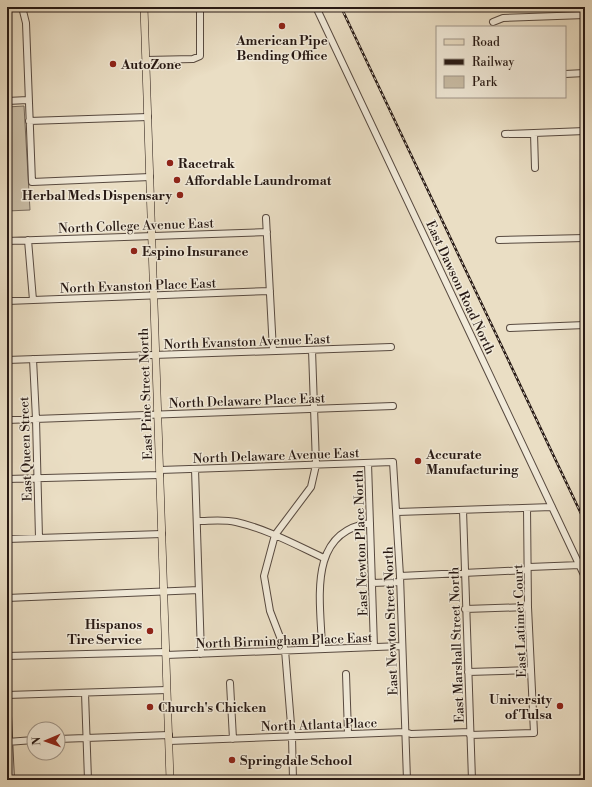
<svg xmlns="http://www.w3.org/2000/svg" width="592" height="787" font-family="'Libre Bodoni',serif">
<rect width="100%" height="100%" fill="#eadec4"/>
<filter id="stains"><feTurbulence type="fractalNoise" baseFrequency=".005" numOctaves="4"/><feColorMatrix values="0 0 0 0 .2 0 0 0 0 .09 0 0 0 0 .02 0 0 0 .5 -.17"/></filter>
<radialGradient id="worn" r=".72"><stop offset=".6" stop-color="#630" stop-opacity="0"/><stop offset="1" stop-color="#630" stop-opacity=".3"/></radialGradient>
<path fill="#c9bda6" stroke="#786b5d" d="M24,106L30,210L7,211V107Z"/>
<g fill="none" stroke-linecap="round" stroke-linejoin="round">
<defs>
<path id="minor" d="M22,7L26,23L32,182L150,177
M316,7L585,577
M493,22L503,18L585,15
M146,60L193,59L200,56V12L198,7
M565,74L585,73
M7,101L28,100
M29,121L148,117
M534,133L535,168
M505,134L585,131
M266,218L273,351
M28,240L33,300
M499,240L585,238
M7,241L267,232
M7,301L270,291
M510,328L585,325
M33,359L36,419L39,538
M7,360L391,347
M7,420L393,406
M368,463L374,647
M195,469L201,654
M160,470L393,462L400,576L407,780
M7,479L160,475
M463,510L472,780
M397,512L552,507
M197,521C210,521 223,519 236,522C267,529 296,545 324,558
M7,539L162,534
M529,567L580,565
M400,576L527,570
M372,583L400,582
M7,598L199,590
M465,609L528,607
M322,649C321,602 306,532 370,523
M166,655L402,646
M7,656L166,652
M468,672L531,670
M346,674L348,733
M230,683L233,739
M85,693L88,780
M7,695L167,690
M7,695L11,780
M470,735L534,733L528,607L527,508
M58,739L169,735
M169,741L405,732L411,734L470,732
M7,742L34,740
M293,780L292,737L285,650L270,611L264,576L275,535L311,487L316,465L312,350"/>
<path id="major" d="M144,7L170,780"/>
</defs>
<use href="#minor" stroke="#584a40" stroke-width="8"/>
<use href="#major" stroke="#271914" stroke-width="8"/>
<use href="#minor" stroke="#f1ead9" stroke-width="6"/>
<use href="#major" stroke="#eadec4" stroke-width="7"/>
<defs>
<path id="rail" d="M341,7L585,522"/>
</defs>
<use href="#rail" stroke="#271914" stroke-width="2.5"/>
<use href="#rail" stroke="#f1ead9" stroke-width="1" stroke-dasharray="3" stroke-linecap="butt"/>
</g>
<g fill="#8f2418" stroke="#f1ead9" stroke-width="1.5">
<circle cx="282" cy="26" r="4"/>
<circle cx="113" cy="64" r="4"/>
<circle cx="170" cy="163" r="4"/>
<circle cx="177" cy="180" r="4"/>
<circle cx="180" cy="195" r="4"/>
<circle cx="134" cy="251" r="4"/>
<circle cx="418" cy="461" r="4"/>
<circle cx="150" cy="631" r="4"/>
<circle cx="560" cy="706" r="4"/>
<circle cx="150" cy="707" r="4"/>
<circle cx="232" cy="760" r="4"/>
</g>
<g text-anchor="middle" stroke-width="3" stroke-linejoin="round" paint-order="stroke">
<g font-size="13" font-weight="bold" fill="#271914" stroke="#f1ead9" text-anchor="start">
<text x="282" y="45" text-anchor="middle">American Pipe<tspan x="282" dy="15">Bending Office</tspan></text>
<text x="121" y="69">AutoZone</text>
<text x="178" y="168">Racetrak</text>
<text x="185" y="185">Affordable Laundromat</text>
<text x="172" y="200" text-anchor="end">Herbal Meds Dispensary</text>
<text x="142" y="256">Espino Insurance</text>
<text x="426" y="459">Accurate<tspan x="426" dy="15">Manufacturing</tspan></text>
<text x="142" y="629" text-anchor="end">Hispanos<tspan x="142" dy="15">Tire Service</tspan></text>
<text x="552" y="704" text-anchor="end">University<tspan x="552" dy="15">of Tulsa</tspan></text>
<text x="158" y="712">Church's Chicken</text>
<text x="240" y="765">Springdale School</text>
</g>
<g font-size="13" fill="#271914" stroke="#f1ead9">
<text transform="translate(136 225) rotate(-2)" y="5">North College Avenue East</text>
<text transform="translate(138 285) rotate(-2)" y="5">North Evanston Place East</text>
<text transform="translate(461 287) rotate(65)" y="5">East Dawson Road North</text>
<text transform="translate(247 341) rotate(-2)" y="5">North Evanston Avenue East</text>
<text transform="translate(145 394) rotate(-92)" y="5">East Pine Street North</text>
<text transform="translate(247 400) rotate(-2)" y="5">North Delaware Place East</text>
<text transform="translate(25 449) rotate(-92)" y="5">East Queen Street</text>
<text transform="translate(276 455) rotate(-2)" y="5">North Delaware Avenue East</text>
<text transform="translate(360 543) rotate(-92)" y="5">East Newton Place North</text>
<text transform="translate(390 621) rotate(-92)" y="5">East Newton Street North</text>
<text transform="translate(519 621) rotate(-92)" y="5">East Latimer Court</text>
<text transform="translate(284 640) rotate(-2)" y="5">North Birmingham Place East</text>
<text transform="translate(456 645) rotate(-92)" y="5">East Marshall Street North</text>
<text transform="translate(319 724) rotate(-2)" y="5">North Atlanta Place</text>
</g>
</g>
<rect width="592" height="787" fill="none" stroke="#eadec4" stroke-width="24"/>
<rect x="8" y="8" width="576" height="771" fill="none" stroke="#271914" stroke-width="2"/>
<rect x="12" y="12" width="568" height="763" fill="none" stroke="#271914"/>
<rect x="436" y="26" width="130" height="72" fill="#f1ead9" stroke="#a0968a"/>
<rect x="444" y="39" width="20" height="6" fill="#eadec4" stroke="#a0968a"/>
<text x="472" y="46" font-size="12" fill="#271914">Road</text>
<rect x="444" y="59" width="20" height="6" fill="#271914" stroke="#a0968a"/>
<text x="472" y="66" font-size="12" fill="#271914">Railway</text>
<rect x="444" y="76" width="20" height="12" fill="#c9bda6" stroke="#a0968a"/>
<text x="472" y="86" font-size="12" fill="#271914">Park</text>
<g transform="translate(46 741) rotate(268)"><circle r="19" fill="#f1ead9" stroke="#a0968a"/>
<path d="M0-3L7 15L0 10L-7 15Z" fill="#8f2418"/>
<text y="-6" font-size="11" font-weight="bold" text-anchor="middle" fill="#271914">N</text>
</g>
<rect width="100%" height="100%" filter="url(#stains)"/>
<rect width="100%" height="100%" fill="url(#worn)"/>
</svg>
